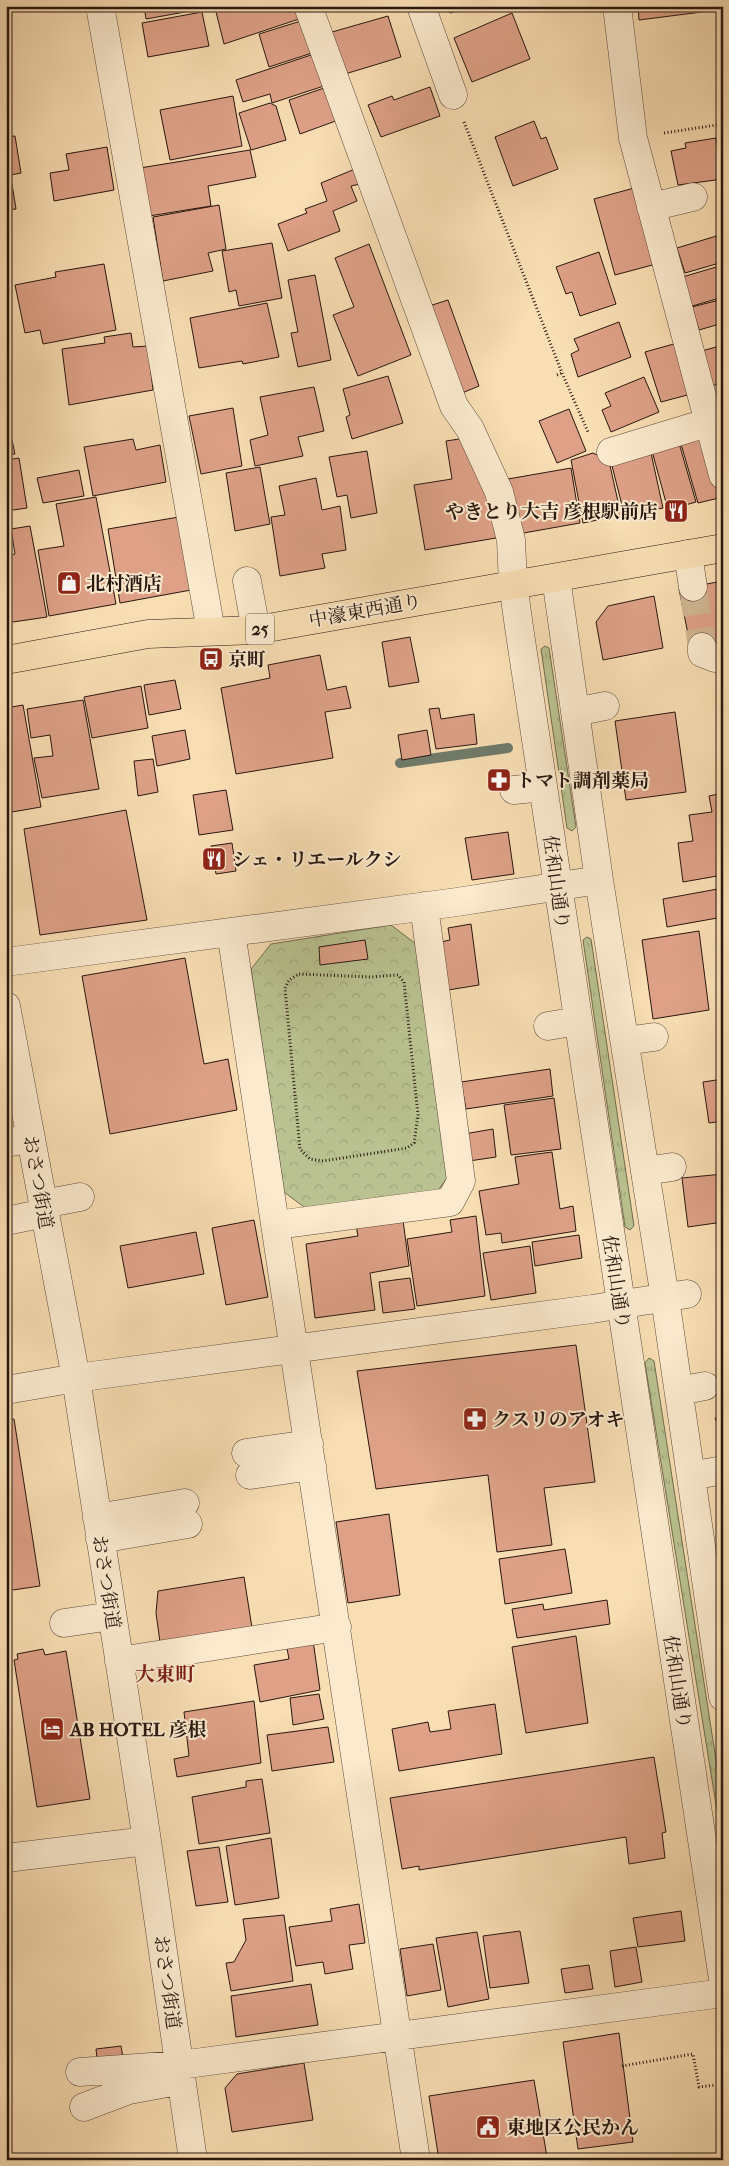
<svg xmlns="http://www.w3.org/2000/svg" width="729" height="2166" font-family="'IM FELL French Canon','Noto Serif JP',serif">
<defs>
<pattern id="grass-tufts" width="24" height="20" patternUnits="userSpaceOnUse" patternTransform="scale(1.25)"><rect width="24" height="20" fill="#b9c290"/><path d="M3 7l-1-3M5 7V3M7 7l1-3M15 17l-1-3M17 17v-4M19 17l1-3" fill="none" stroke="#9fa67b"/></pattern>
<pattern id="forest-crowns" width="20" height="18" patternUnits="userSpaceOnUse" patternTransform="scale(1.25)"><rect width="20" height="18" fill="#b9c290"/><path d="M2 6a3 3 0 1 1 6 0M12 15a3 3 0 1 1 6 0" fill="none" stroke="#9fa67b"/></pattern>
</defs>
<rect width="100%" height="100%" fill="#f9deb3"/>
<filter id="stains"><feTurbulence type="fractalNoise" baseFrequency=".004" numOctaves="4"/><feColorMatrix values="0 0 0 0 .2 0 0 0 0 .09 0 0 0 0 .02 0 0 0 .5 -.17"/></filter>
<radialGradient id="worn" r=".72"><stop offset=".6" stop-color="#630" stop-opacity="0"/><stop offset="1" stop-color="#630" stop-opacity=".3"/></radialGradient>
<path fill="url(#grass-tufts)" stroke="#706c50" d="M545,646L549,648L576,827L572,831L567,828L541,649Z
M587,937L591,939L634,1226L630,1230L625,1227L583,940Z
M649,1358L654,1361L723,1805V1848L645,1363Z"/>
<path fill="url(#forest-crowns)" stroke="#706c50" d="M391,925L416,944L450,1174L436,1193L308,1210L284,1192L251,969L271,944Z"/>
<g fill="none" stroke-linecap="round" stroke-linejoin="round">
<path stroke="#6f7b6b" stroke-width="10" d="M400,763L508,748"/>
</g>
<path fill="#dea187" stroke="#281710" d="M144,6H206L207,8L146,19Z
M223,6H299L302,18L224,44L215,8Z
M448,6H475L450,13Z
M638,6H701L702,12L639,20Z
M718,6H723V45Z
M202,12L209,46L148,57L142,23Z
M512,13L530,59L472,82L454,38Z
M388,16L401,57L345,74L332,32Z
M304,20L315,52L269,67L259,34Z
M317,53L327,85L272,103L270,94L243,102L236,80Z
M330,86L341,119L300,134L289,100Z
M430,87L440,116L381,137L368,105L392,96L394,100Z
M233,96L242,146L170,160L160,110Z
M270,103L276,106L286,140L251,150L239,113Z
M534,121L541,139L546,137L558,169L513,186L495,137Z
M15,136L21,173L6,176V137Z
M716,138L723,179L678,185L671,151L686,148L685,143Z
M107,147L114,190L54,201L50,173L69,170L66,154Z
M250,150L256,177L208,186L211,206L149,216L140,168Z
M355,169L360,184L351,186L357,201L333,211L340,231L288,251L278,224L307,213L305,209L327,201L321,183Z
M11,178L16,209L6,210V179Z
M634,188L656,264L615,275L594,199Z
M219,205L226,249L208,253L213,271L163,281L153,217Z
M723,234V262L685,273L677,248Z
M272,243L282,298L239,306L236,290L229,292L222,251Z
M369,244L411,355L358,376L333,315L354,307L335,258Z
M599,252L616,304L580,316L572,292L566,294L556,267Z
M104,264L116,330L43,344L40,330L25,333L15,285L56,277L55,272Z
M723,265V297L689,307L679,278Z
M315,275L331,360L298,367L291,333L298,332L288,280Z
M723,299V323L699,330L692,307Z
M448,300L479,386L462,393L429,306Z
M267,303L279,357L243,364L242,361L199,368L190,318Z
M619,322L631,357L578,377L571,354L579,350L574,339Z
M131,333L133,347L148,346L153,390L69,405L62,349L105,343L104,337Z
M681,342L695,393L661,402L645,352Z
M723,345V383L711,386L702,351Z
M388,376L403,423L352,439L346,417L350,415L343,389Z
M644,377L659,412L611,432L602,410L611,406L605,393Z
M314,387L324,431L298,437L303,456L255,466L250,440L268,435L260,397Z
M233,408L242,466L201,474L189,416Z
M569,409L586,451L557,463L539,421Z
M6,412L15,454L6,455Z
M705,436L723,497L698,503L681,444Z
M466,438L502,537L425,550L414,485L452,479L446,441Z
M133,439L136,450L160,445L166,482L93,496L84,447Z
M679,443L696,502L668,510L652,451Z
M367,451L377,513L351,518L347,495L337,497L329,457Z
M593,453L609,461L621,515L583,523L571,460Z
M651,453L663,508L625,517L611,462Z
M19,458L27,508L6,511V460Z
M260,467L270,524L235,531L226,473Z
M571,468L580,523L518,534L508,479Z
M79,470L84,496L43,503L37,478Z
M316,478L322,510L340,506L346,550L322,554L325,568L280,576L271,517L285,515L279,486Z
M96,497L116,604L49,616L38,550L64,546L56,504Z
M179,517L191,590L120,603L108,529Z
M30,526L47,617L6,623V556L15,554L11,529Z
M723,581V643L691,649L679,589Z
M654,596L663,648L603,660L596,622L608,606Z
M410,637L419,682L389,687L382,642Z
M320,655L327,690L346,686L351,708L325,712L333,758L236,774L221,688L270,678L268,665Z
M175,680L181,709L149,715L144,685Z
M141,686L148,728L92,738L84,697Z
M83,700L99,789L42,798L34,758L53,756L50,735L31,738L27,709Z
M23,705L41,807L12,812L6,783V708Z
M439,708L441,719L474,714L477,744L436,749L429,709Z
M675,712L686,792L626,800L615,721Z
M185,730L190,759L157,766L152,736Z
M427,730L431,755L402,760L398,735Z
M153,759L158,792L138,796L134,761Z
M226,790L233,830L199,835L193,795Z
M723,793V875L683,882L678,843L693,841L689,815L712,812L709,796Z
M126,810L147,920L40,935L24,829Z
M508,832L514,874L472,880L465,838Z
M232,843L236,871L216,874L211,846Z
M723,888V917L667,927L663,899Z
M471,924L479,985L442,991L436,943L450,940L448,928Z
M699,931L709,1010L653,1019L642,940Z
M365,940L368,959L320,965L319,947Z
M185,958L204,1064L228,1059L237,1110L110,1134L82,976Z
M550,1069L553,1096L466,1109L461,1082Z
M723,1079V1121L709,1123L703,1082Z
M554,1098L561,1149L511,1155L504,1105Z
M493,1129L496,1157L469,1161L464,1134Z
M552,1152L560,1209L573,1206L576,1231L502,1243L501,1233L486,1235L479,1191L519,1184L515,1157Z
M723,1174V1222L688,1227L682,1178Z
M476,1216L485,1296L417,1306L407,1239L452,1232L450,1220Z
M254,1220L268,1297L226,1305L212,1228Z
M403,1220L409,1266L370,1273L375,1310L315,1318L306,1244L358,1236L356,1225Z
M196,1232L204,1274L128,1288L120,1246Z
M579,1235L582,1258L535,1266L532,1242Z
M530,1246L536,1293L491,1300L483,1253Z
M410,1278L415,1309L383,1313L379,1282Z
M576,1345L595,1482L544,1488L552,1545L497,1552L488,1475L376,1489L357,1371Z
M14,1419L40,1586L6,1591V1420Z
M389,1514L400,1595L348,1603L336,1522Z
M565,1549L572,1593L505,1604L499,1559Z
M244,1577L252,1628L160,1642L156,1613L158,1591Z
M607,1600L610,1624L517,1638L512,1609L543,1604L544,1610Z
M576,1636L588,1723L526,1733L512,1647Z
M313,1640L320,1690L260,1702L254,1665L289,1659L286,1643Z
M43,1649L45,1655L66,1651L90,1799L37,1807L14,1660L18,1659L17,1654Z
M319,1694L324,1719L293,1725L290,1698Z
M254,1701L261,1763L177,1777L174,1759L189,1756L184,1712Z
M495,1704L502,1754L399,1771L392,1729L428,1722L430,1732L451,1729L448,1711Z
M328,1727L334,1762L272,1771L267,1735Z
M654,1757L666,1832L662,1833L665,1858L629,1864L626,1837L419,1870V1866L402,1869L390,1798Z
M262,1779L270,1833L199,1844L192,1797L246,1787V1781Z
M271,1838L279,1898L235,1905L226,1846Z
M219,1847L228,1902L196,1906L187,1851Z
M359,1904L365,1943L349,1945L353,1969L325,1974L323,1962L296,1966L289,1927L332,1921L330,1909Z
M681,1911L685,1941L638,1947L633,1918Z
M284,1915L293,1981L231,1991L226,1963L234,1962L246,1940L243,1919Z
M520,1931L529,1983L490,1988L483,1936Z
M477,1932L489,1999L448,2007L436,1938Z
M433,1944L441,1990L407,1996L400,1949Z
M636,1947L642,1982L615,1987L610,1951Z
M589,1965L593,1989L565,1993L561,1969Z
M311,1984L318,2025L236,2037L231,1996Z
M619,2033L633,2142L578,2149L563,2042Z
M121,2046L127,2081L100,2085L96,2049Z
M304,2063L313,2120L232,2132L225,2088L237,2074Z
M534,2080L547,2157L530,2160H439L429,2096Z"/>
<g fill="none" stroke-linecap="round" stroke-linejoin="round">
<path stroke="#cfb692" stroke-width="28" stroke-dasharray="28 14" stroke-linecap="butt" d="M693,587L702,647"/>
<defs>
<path id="minor" d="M100,6L211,631
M308,6L454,406L470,429L499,492L511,540L513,584L519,627L723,1979
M421,6L453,95
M617,6L633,138L723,475
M651,207L693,197
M611,452L710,422
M688,554L693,587
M556,578L599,880L665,1298L723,1697
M247,581L256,630
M702,647V653L715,658
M575,712L605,706
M514,790L543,787
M231,932L416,2160
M6,962L457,902L599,880
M6,1006L76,1378L147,1841L193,2160
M548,1026L578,1021
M625,1041L654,1037
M6,1143L31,1138
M645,1171L672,1167
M43,1204L80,1197
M6,1221L45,1213
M276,1225L450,1202L461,1181L424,906
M6,1390L76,1378L592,1309L687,1294
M679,1391L705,1386
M246,1453L309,1444
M250,1475L312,1466
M691,1476L723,1470
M97,1518L185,1503
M100,1539L188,1524
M64,1623L112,1616
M119,1661L337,1627
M6,1858L147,1841
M80,2072L180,2065L723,1993
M84,2107L129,2090L178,2081"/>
<path id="major" d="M6,660L148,634L256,630L723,548"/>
</defs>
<use href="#minor" stroke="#5c4939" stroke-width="29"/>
<use href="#major" stroke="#281710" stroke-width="29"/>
<path stroke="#281710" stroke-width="3" stroke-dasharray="1 2.5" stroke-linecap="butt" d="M464,122L562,373L588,432
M664,133L723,124
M557,375L562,373
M299,974L371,977L398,975L404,982L418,1115L414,1143L407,1148L323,1161L310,1159L300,1149L285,988L289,980Z
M715,1419L723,1417
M622,2066L693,2054L699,2087L715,2085"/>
<use href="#minor" stroke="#fbeace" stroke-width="28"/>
<use href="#major" stroke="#f9deb3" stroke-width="28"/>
</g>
<defs>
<symbol id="restaurant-square" viewBox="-11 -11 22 22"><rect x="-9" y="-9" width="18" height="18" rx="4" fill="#8f2418" stroke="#fbeace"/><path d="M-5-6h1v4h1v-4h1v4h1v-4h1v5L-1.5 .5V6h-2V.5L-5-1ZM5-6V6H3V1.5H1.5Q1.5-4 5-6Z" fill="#fff"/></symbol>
<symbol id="shop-square" viewBox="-11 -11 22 22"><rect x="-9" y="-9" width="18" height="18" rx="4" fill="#8f2418" stroke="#fbeace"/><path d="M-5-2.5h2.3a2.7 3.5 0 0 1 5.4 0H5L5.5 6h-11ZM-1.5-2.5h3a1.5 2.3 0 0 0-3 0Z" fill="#fff"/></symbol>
<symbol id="bus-square" viewBox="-11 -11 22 22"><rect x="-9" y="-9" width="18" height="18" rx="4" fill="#8f2418" stroke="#fbeace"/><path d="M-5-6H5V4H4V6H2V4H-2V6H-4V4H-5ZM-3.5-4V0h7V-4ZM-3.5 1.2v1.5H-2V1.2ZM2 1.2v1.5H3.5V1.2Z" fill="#fff"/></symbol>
<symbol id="pharmacy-square" viewBox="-11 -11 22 22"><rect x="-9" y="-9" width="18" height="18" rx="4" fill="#8f2418" stroke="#fbeace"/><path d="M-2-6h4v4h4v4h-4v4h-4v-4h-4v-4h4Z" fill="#fff"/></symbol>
<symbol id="hotel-square" viewBox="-11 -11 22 22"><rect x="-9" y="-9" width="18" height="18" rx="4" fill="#8f2418" stroke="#fbeace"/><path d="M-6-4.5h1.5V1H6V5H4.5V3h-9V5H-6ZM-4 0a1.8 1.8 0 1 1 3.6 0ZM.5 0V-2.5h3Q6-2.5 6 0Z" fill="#fff"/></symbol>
<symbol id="civic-square" viewBox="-11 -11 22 22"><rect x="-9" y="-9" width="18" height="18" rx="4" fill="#8f2418" stroke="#fbeace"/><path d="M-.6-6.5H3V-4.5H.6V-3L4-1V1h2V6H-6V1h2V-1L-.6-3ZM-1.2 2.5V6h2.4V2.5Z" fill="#fff"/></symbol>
</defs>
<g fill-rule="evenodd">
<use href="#restaurant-square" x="662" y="497" width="28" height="28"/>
<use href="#shop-square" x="55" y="569" width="28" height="28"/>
<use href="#bus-square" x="197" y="645" width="28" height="28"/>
<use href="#pharmacy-square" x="485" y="766" width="28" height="28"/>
<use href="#restaurant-square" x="200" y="845" width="28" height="28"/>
<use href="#pharmacy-square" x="461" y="1405" width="28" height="28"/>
<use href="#hotel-square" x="38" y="1715" width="28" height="28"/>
<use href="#civic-square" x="474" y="2113" width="28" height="28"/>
</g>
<g text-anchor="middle" stroke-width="4" stroke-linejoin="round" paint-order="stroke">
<rect fill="#fbeace" stroke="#675649" stroke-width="1" x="246" y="613.5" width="28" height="31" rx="4"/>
<g font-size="18" font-weight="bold" fill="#281710">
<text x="260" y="635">25</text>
</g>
<g font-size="19" font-weight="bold" fill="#281710" stroke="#fbeace" text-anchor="start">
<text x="658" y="518" text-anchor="end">やきとり大吉 彦根駅前店</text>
<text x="86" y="590">北村酒店</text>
<text x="228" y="666">京町</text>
<text x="516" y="787">トマト調剤薬局</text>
<text x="232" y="866">シェ・リエールクシ</text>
<text x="492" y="1426">クスリのアオキ</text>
<text x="70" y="1736">AB HOTEL 彦根</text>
<text x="506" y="2134">東地区公民かん</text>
</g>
<g font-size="19" fill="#281710" stroke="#fbeace">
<text transform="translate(365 610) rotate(-10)" y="7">中濠東西通り</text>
<text transform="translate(557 882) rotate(82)" y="7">佐和山通り</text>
<text transform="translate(39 1182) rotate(80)" y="7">おさつ街道</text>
<text transform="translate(617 1282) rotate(81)" y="7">佐和山通り</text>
<text transform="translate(107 1582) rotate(81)" y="7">おさつ街道</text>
<text transform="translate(678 1682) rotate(81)" y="7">佐和山通り</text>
<text transform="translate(168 1982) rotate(82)" y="7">おさつ街道</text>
</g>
<g font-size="20" font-weight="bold" fill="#7a1f14" stroke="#fbeace">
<text x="165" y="1681">大東町</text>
</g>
</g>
<rect width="729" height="2166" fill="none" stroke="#f9deb3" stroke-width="25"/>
<rect x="8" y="8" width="714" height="2151" fill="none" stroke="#281710" stroke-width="2.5"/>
<rect x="12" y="12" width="704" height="2141" fill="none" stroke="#281710"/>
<rect width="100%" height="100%" filter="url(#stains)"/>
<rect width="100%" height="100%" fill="url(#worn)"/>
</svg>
